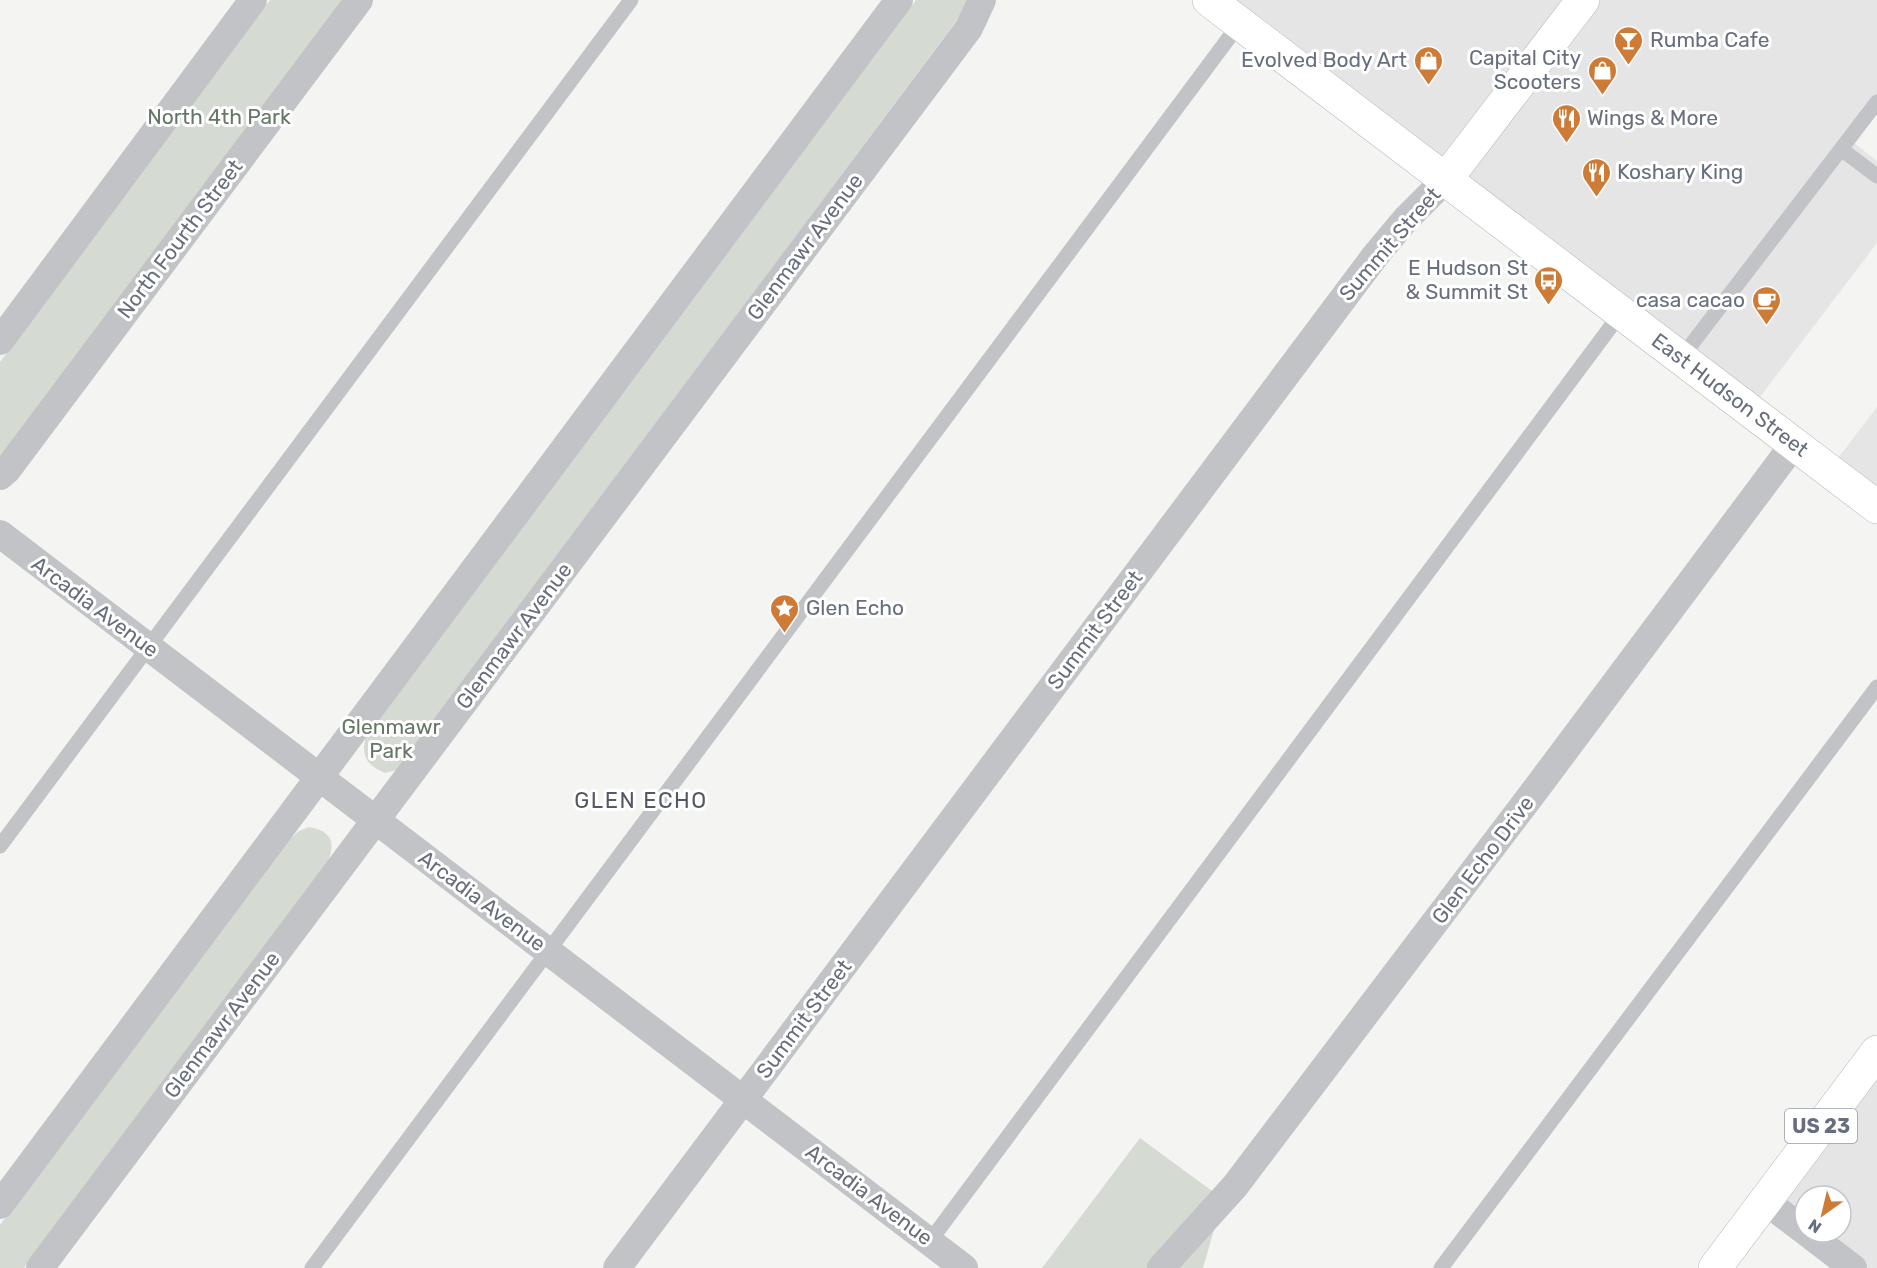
<svg xmlns="http://www.w3.org/2000/svg" width="1877" height="1268" font-family="Rubik,sans-serif">
<rect width="100%" height="100%" fill="#f4f5f2"/>
<path fill="#e5e5e5" d="M1207,0H1877V102L1849,139L1877,161V243L1747,414Z
M1877,407V508L1829,470Z
M1877,1052V1268H1853L1806,1232H1841V1196H1805V1231L1766,1201Z"/>
<path fill="#d5dbd3" d="M270,0H342L0,458V362Z
M916,0H968L963,12L397,770L385,773C365,765 360,753 367,734Z
M309,827C331,831 336,841 328,862L24,1268H0V1225L290,839L299,831Z
M1140,1138L1223,1199L1203,1268H1042Z"/>
<g fill="none" stroke-linecap="round" stroke-linejoin="round">
<defs>
<path id="primary" d="M1209,0L1877,507
M1446,179L1583,0
M1715,1268L1877,1052"/>
</defs>
<use href="#primary" stroke="#b4b6ba" stroke-width="34"/>
<path stroke="#c1c3c6" stroke-width="15" d="M1841,149L1877,176
M1681,358L1877,102
M0,846L631,0
M930,1241L1621,313
M312,1268L1240,23
M1441,1268L1877,687"/>
<path stroke="#c1c3c6" stroke-width="28" d="M0,341L253,0
M0,476L7,470L359,0
M0,534L964,1268
M1765,1201L1805,1231
M0,1205L899,0
M1806,1232L1853,1268
M40,1268L969,28L982,0
M617,1268L1375,256L1406,219L1446,179
M1161,1268L1235,1186L1536,789L1794,444"/>
<use href="#primary" stroke="#fff" stroke-width="33"/>
</g>
<defs>
<symbol id="bar-pin" viewBox="-11 -11 22 30"><path d="M0 17L-7.5 6A9.5 9.5 0 1 1 7.5 6Z" fill="#ce7b38" stroke="#fff"/><path d="M-6-5H6L.8 .8V4.5H3.5V6h-7V4.5H-.8V.8Z" fill="#fff"/></symbol>
<symbol id="shop-pin" viewBox="-11 -11 22 30"><path d="M0 17L-7.5 6A9.5 9.5 0 1 1 7.5 6Z" fill="#ce7b38" stroke="#fff"/><path d="M-5-2.5h2.3a2.7 3.5 0 0 1 5.4 0H5L5.5 6h-11ZM-1.5-2.5h3a1.5 2.3 0 0 0-3 0Z" fill="#fff"/></symbol>
<symbol id="restaurant-pin" viewBox="-11 -11 22 30"><path d="M0 17L-7.5 6A9.5 9.5 0 1 1 7.5 6Z" fill="#ce7b38" stroke="#fff"/><path d="M-5-6h1v4h1v-4h1v4h1v-4h1v5L-1.5 .5V6h-2V.5L-5-1ZM5-6V6H3V1.5H1.5Q1.5-4 5-6Z" fill="#fff"/></symbol>
<symbol id="bus-pin" viewBox="-11 -11 22 30"><path d="M0 17L-7.5 6A9.5 9.5 0 1 1 7.5 6Z" fill="#ce7b38" stroke="#fff"/><path d="M-5-6H5V4H4V6H2V4H-2V6H-4V4H-5ZM-3.5-4V0h7V-4ZM-3.5 1.2v1.5H-2V1.2ZM2 1.2v1.5H3.5V1.2Z" fill="#fff"/></symbol>
<symbol id="cafe-pin" viewBox="-11 -11 22 30"><path d="M0 17L-7.5 6A9.5 9.5 0 1 1 7.5 6Z" fill="#ce7b38" stroke="#fff"/><path d="M-5.5-4.5H6V0H3Q3 3.5 0 3.5H-2.5Q-5.5 3.5-5.5 0ZM3-3.2v2h1.7v-2ZM-6 4.5H4V6H-6Z" fill="#fff"/></symbol>
<symbol id="sight-pin" viewBox="-11 -11 22 30"><path d="M0 17L-7.5 6A9.5 9.5 0 1 1 7.5 6Z" fill="#ce7b38" stroke="#fff"/><path d="M0-6L1.8-2.2L6-1.7L2.9 1.2L3.7 5.4L0 3.3L-3.7 5.4L-2.9 1.2L-6-1.7L-1.8-2.2Z" fill="#fff"/></symbol>
</defs>
<g fill-rule="evenodd">
<use href="#bar-pin" x="1612" y="24" width="33" height="45"/>
<use href="#shop-pin" x="1412" y="44" width="33" height="45"/>
<use href="#shop-pin" x="1586" y="54" width="33" height="45"/>
<use href="#restaurant-pin" x="1550" y="102" width="33" height="45"/>
<use href="#restaurant-pin" x="1580" y="156" width="33" height="45"/>
<use href="#bus-pin" x="1532" y="264" width="33" height="45"/>
<use href="#cafe-pin" x="1750" y="284" width="33" height="45"/>
<use href="#sight-pin" x="768" y="592" width="33" height="45"/>
</g>
<g text-anchor="middle" stroke-width="6" stroke-linejoin="round" paint-order="stroke">
<rect fill="#fff" stroke="#959aa5" stroke-width="1.5" x="1785" y="1109" width="72" height="34" rx="4.5"/>
<g font-size="20" font-weight="bold" fill="#676f7f">
<text x="1821" y="1133">US 23</text>
</g>
<g font-size="21" fill="#676f7f" stroke="#fff" text-anchor="start">
<text x="1650" y="47">Rumba Cafe</text>
<text x="1581" y="65" text-anchor="end">Capital City<tspan x="1581" dy="24">Scooters</tspan></text>
<text x="1407" y="67" text-anchor="end">Evolved Body Art</text>
<text x="1587" y="125">Wings &amp; More</text>
<text x="1617" y="179">Koshary King</text>
<text x="1528" y="275" text-anchor="end">E Hudson St<tspan x="1528" dy="24">&amp; Summit St</tspan></text>
<text x="1745" y="307" text-anchor="end">casa cacao</text>
<text x="806" y="615">Glen Echo</text>
</g>
<g font-size="21" fill="#657765" stroke="#fff">
<text x="219" y="124">North 4th Park</text>
<text x="391" y="734">Glenmawr<tspan x="391" dy="24">Park</tspan></text>
</g>
<g font-size="21" fill="#676f7f" stroke="#fff">
<text transform="translate(180 239) rotate(-53)" y="7">North Fourth Street</text>
<text transform="translate(1390 244) rotate(-49)" y="7">Summit Street</text>
<text transform="translate(805 247) rotate(-53)" y="7">Glenmawr Avenue</text>
<text transform="translate(1730 395) rotate(37)" y="7">East Hudson Street</text>
<text transform="translate(95 607) rotate(37)" y="7">Arcadia Avenue</text>
<text transform="translate(1095 630) rotate(-53)" y="7">Summit Street</text>
<text transform="translate(514 636) rotate(-53)" y="7">Glenmawr Avenue</text>
<text transform="translate(1483 860) rotate(-53)" y="7">Glen Echo Drive</text>
<text transform="translate(482 901) rotate(37)" y="7">Arcadia Avenue</text>
<text transform="translate(804 1019) rotate(-53)" y="7">Summit Street</text>
<text transform="translate(222 1025) rotate(-53)" y="7">Glenmawr Avenue</text>
<text transform="translate(869 1195) rotate(37)" y="7">Arcadia Avenue</text>
</g>
<g font-size="22" letter-spacing="1.5" fill="#545a65" stroke="#fff">
<text x="641" y="808">GLEN ECHO</text>
</g>
</g>
<g transform="translate(1823 1214) rotate(214)"><circle r="28" fill="#ffffff" stroke="#c2c5cc" stroke-width="1.5"/>
<path d="M0-4.5L10 22L0 15L-10 22Z" fill="#ce7b38"/>
<text y="-9" font-size="16" font-weight="bold" text-anchor="middle" fill="#676f7f">N</text>
</g>
</svg>
